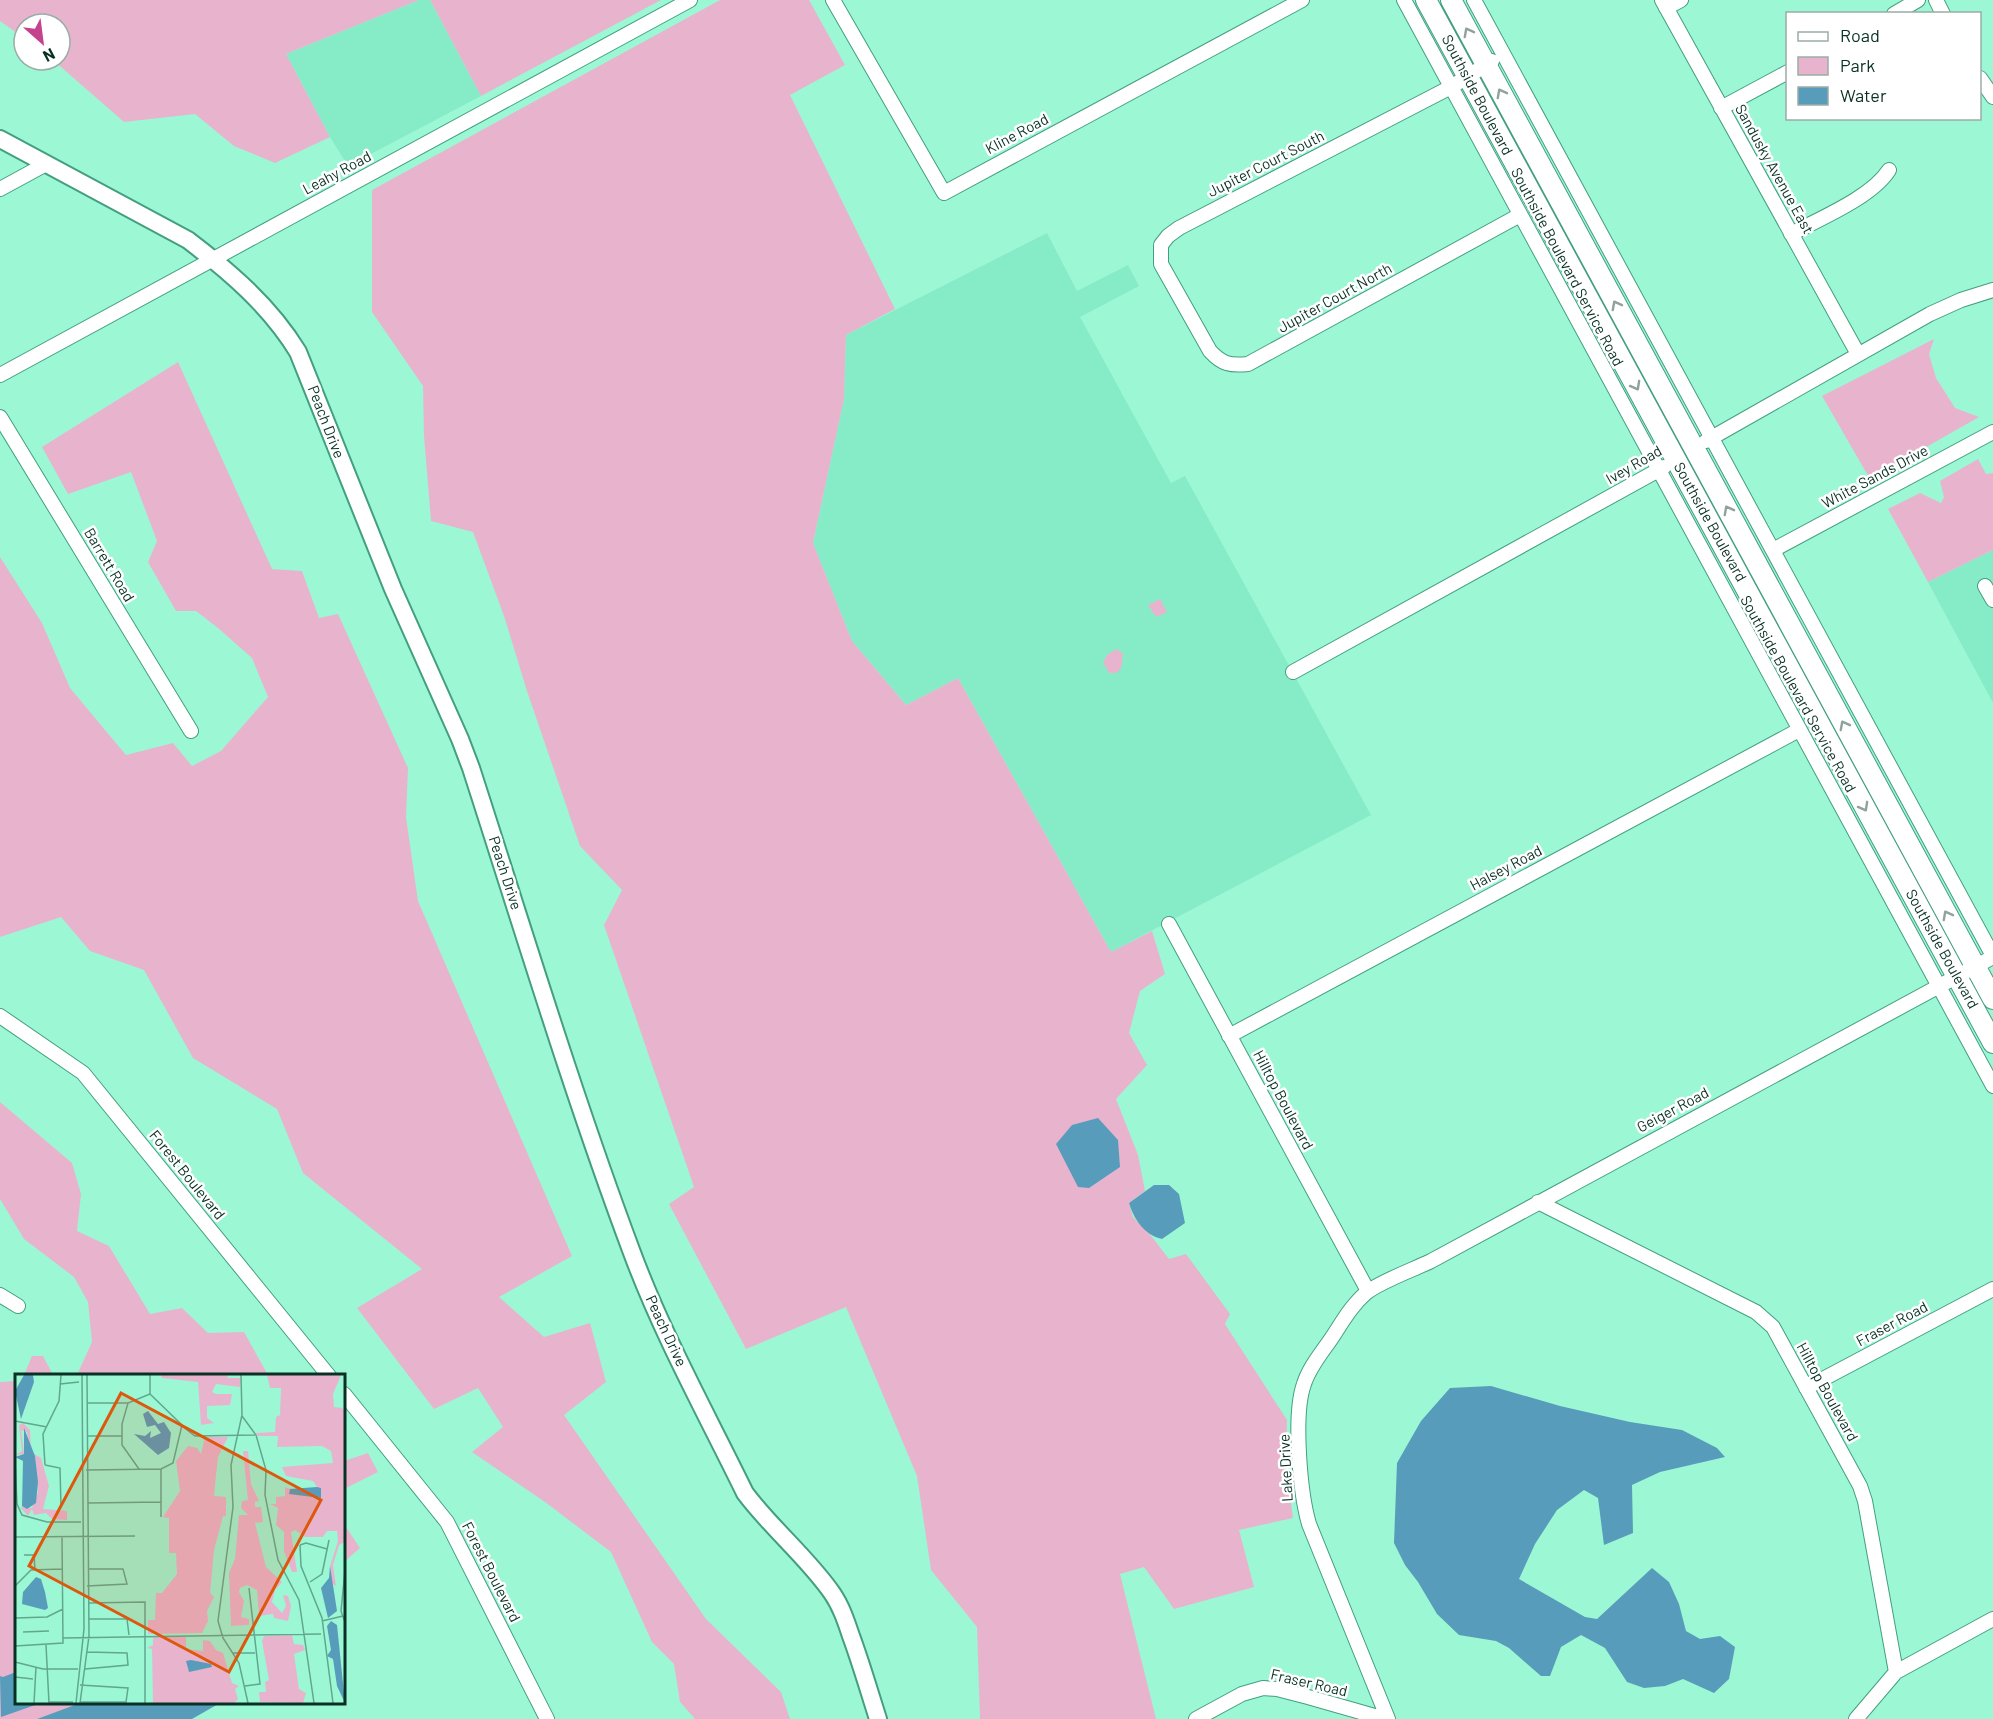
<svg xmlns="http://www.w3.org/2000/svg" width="1993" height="1719" font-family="Barlow,sans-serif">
<rect width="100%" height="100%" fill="#9cf7d5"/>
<path fill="#86ecc7" d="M419,0H430L481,96L348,166L330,137L286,54Z
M1047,233L1077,291L1128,265L1139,286L1080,317L1171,483L1185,476L1371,815L1111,952L958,678L906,705L852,641L813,543L844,399L846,335Z
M1993,550V703L1928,582Z"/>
<path fill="#e8b4cd" d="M0,0H419L286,54L330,137L275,163L234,146L195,114L124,122L53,60H60V24H24V38L0,21Z
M430,0H661L481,96Z
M720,0H809L845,65L790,95L895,309L846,335L844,399L813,543L852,641L906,705L958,678L1111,952L1152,931L1165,974L1140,991L1129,1033L1147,1065L1116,1099L1138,1155L1145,1191L1129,1203L1133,1217L1152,1237L1169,1259L1186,1254L1230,1314L1225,1324L1287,1420L1286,1466L1293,1518L1239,1530L1254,1587L1174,1609L1144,1567L1120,1574L1156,1719H980L977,1627L931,1570L917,1476L846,1307L746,1349L669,1204L694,1187L604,925L622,890L580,846L527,691L504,616L473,532L431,521L424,436L423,386L372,312V190Z
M1934,339L1929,354L1936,378L1955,408L1979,417L1870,479L1822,396Z
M178,362L272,569L302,571L319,618L338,614L408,768L406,817L418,901L572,1256L499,1297L544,1337L590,1323L606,1382L564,1415L706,1619L781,1692L790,1719H695L680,1702L674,1664L652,1642L611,1552L545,1502L472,1452L503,1427L478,1388L434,1409L357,1308L422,1269L303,1173L277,1109L193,1058L144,970L90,951L61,917L0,937V557L42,623L70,688L126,755L173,743L192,766L221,751L268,697L252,658L218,628L196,611H176L148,562L157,541L131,472L68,494L42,447Z
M1978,459L1986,474L1993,473V550L1928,582L1888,509L1920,493L1941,503L1944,497L1940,481Z
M1160,599L1167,612L1156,617L1148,605Z
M1117,649L1123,654L1121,669L1116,673H1109L1103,662L1108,654Z
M0,1102L72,1163L81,1194L77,1231L109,1246L150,1314L182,1308L208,1333L244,1332L268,1375H77L92,1342L88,1302L74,1277L24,1239L0,1199Z
M32,1356H43L53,1375H24Z
M16,1381V1702L83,1703L37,1719H0V1382Z
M368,1453L378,1472L344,1489V1461Z
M344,1524L360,1548L344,1562Z"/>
<path fill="#589cbb" d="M1098,1118L1118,1140L1120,1167L1089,1188L1078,1187L1056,1144L1072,1125Z
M1154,1185H1169L1179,1194L1185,1223L1162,1239C1144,1235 1134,1219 1129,1203Z
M1491,1386L1560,1406L1630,1422L1682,1430L1717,1448L1725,1457L1660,1472L1632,1485L1633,1533L1604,1545L1598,1498L1584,1490L1557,1510L1535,1544L1519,1579L1585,1617L1597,1619L1652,1568L1669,1582L1679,1604L1686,1631L1700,1639L1720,1636L1735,1647L1729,1679L1714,1693L1683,1679L1665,1686L1644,1688L1627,1682L1605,1648L1581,1635L1561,1647L1550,1676H1541L1509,1648L1496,1641L1459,1635L1437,1614L1418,1582L1405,1565L1394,1543L1397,1463L1421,1421L1450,1388Z
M16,1672V1702L41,1703L1,1717L0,1676L3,1677Z
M83,1702H220V1703L192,1719H37Z"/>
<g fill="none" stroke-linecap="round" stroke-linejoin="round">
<defs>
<path id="minor" d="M833,0L944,193L1302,0
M1404,0L1993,1086
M1474,0L1993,956
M1662,0L1858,354
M1936,0L1943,14
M1666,8L1681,0
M1894,14L1918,0
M1492,61L1451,87L1179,228L1168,236L1161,245V264L1210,351C1222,364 1230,366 1248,364L1520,215
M1980,78L1993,97
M1721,108L1788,72
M0,189L46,164
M1791,234C1821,218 1872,197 1889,170
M0,375L690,0
M0,417L191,731
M1706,441L1930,314L1961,300L1993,290
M1773,550L1993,432
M1985,586L1993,600
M1293,672L1664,467
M1169,924L1368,1291
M0,1016L83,1073L329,1376
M1229,1036L1799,730
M1538,1202L1756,1312L1773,1327L1860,1486L1865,1501L1896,1672L1856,1719
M0,1295L18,1306
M1806,1388L1993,1289
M344,1394L447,1522L547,1719
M1896,1672L1993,1619
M1196,1719L1242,1694L1263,1688L1277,1689L1308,1697L1385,1719
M1388,1719L1309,1524C1300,1493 1293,1414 1304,1384C1310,1365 1325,1349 1335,1333C1344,1319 1353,1304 1366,1293C1379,1282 1415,1269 1431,1261L1993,957"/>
<path id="major" d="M0,139L188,240C230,272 270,306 298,352L393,589L460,739L471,768C523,929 572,1092 631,1250C662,1334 706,1413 745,1493C771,1528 807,1557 832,1593C841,1606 846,1621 851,1636C861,1663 869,1691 878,1719"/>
<path id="highway" d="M1426,0L1993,1043
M1451,0L1993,999"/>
</defs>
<use href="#minor" stroke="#439f80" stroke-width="16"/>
<use href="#major" stroke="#439f80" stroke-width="20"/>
<use href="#highway" stroke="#439f80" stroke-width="22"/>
<use href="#minor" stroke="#fff" stroke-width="14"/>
<use href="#major" stroke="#fff" stroke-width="16"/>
<use href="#highway" stroke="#fff" stroke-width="20"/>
</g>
<defs><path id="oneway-chevron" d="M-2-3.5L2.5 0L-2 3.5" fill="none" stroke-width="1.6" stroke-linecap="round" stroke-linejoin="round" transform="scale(1.5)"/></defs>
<g stroke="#90a29c">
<use href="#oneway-chevron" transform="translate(1468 32) rotate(-118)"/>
<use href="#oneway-chevron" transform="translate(1501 93) rotate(-118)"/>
<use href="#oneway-chevron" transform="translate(1616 305) rotate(-118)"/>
<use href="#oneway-chevron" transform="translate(1636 386) rotate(61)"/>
<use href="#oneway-chevron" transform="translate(1728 510) rotate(-118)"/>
<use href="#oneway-chevron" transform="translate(1844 725) rotate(-118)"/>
<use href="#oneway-chevron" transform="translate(1864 807) rotate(61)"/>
<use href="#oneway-chevron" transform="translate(1947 915) rotate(-118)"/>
</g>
<g text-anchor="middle" stroke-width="5" stroke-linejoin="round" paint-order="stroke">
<g font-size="15" fill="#083024" stroke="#fff">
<text transform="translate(1477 95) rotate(62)" y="5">Southside Boulevard</text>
<text transform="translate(1017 134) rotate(-28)" y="5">Kline Road</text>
<text transform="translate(1266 164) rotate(-27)" y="5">Jupiter Court South</text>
<text transform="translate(1774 169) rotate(61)" y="5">Sandusky Avenue East</text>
<text transform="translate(337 173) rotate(-28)" y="5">Leahy Road</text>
<text transform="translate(1567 267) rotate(62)" y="5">Southside Boulevard Service Road</text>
<text transform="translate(1335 298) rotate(-29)" y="5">Jupiter Court North</text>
<text transform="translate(326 422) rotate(69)" y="5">Peach Drive</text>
<text transform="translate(1634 465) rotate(-30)" y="5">Ivey Road</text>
<text transform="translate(1875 477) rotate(-28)" y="5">White Sands Drive</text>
<text transform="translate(1710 522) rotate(61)" y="5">Southside Boulevard</text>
<text transform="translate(109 565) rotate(59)" y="5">Barrett Road</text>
<text transform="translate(1798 694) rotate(61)" y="5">Southside Boulevard Service Road</text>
<text transform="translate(1506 868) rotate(-28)" y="5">Halsey Road</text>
<text transform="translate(505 873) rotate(72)" y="5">Peach Drive</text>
<text transform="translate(1942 949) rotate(61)" y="5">Southside Boulevard</text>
<text transform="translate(1283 1100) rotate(62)" y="5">Hilltop Boulevard</text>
<text transform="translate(1673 1110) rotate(-28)" y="5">Geiger Road</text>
<text transform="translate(187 1175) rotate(51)" y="5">Forest Boulevard</text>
<text transform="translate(1892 1324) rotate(-28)" y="5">Fraser Road</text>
<text transform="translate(666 1331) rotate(65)" y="5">Peach Drive</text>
<text transform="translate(1827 1392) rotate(61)" y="5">Hilltop Boulevard</text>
<text transform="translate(1286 1468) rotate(-93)" y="5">Lake Drive</text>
<text transform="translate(491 1572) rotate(63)" y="5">Forest Boulevard</text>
<text transform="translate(1309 1683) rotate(13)" y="5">Fraser Road</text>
</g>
</g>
<g transform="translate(15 1374)">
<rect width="330" height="330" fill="#9cf7d5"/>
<path d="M146,1H212L213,4H226L225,13L201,10L197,18L201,20H217L215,31L192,32V44L199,49L186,51L183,8L147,4ZM252,1H326L318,20L319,33L327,34L330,38V168L324,171L318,191L321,212L316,209L315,192L323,167L322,157H312L308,163H290L280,156L276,158L282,198H277L269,177V158L261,151L263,134L255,130H261V123L270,122V113L302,124V113L298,107L271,102L267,93L318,89L316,77L307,72L262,73L263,62H243L241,59L260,58L261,43L265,41L266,14H255ZM8,49L15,56L16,78L26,84L34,112L28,135L52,137V146L37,145L31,139L19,141L17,135L13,142L5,133L17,134L23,118L20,82L15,78L14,73L12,58L6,56L9,80L0,81L7,77L4,51ZM190,63H213L203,83L201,101L199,122L211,123V142H208L199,176L195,219L199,223L192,237L193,247L187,259L133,260V246H140L141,219H147L162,200L161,179H154V144L148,143L165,117L161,87L173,72L182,74L186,80ZM228,77H233L236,110L244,127L240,128V133H246L248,148L240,149L251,193L267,208L260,216L257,228L267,239L271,232L268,221L273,222L276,232L273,247L259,244L258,240L244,242L242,216L232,211L225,214L224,218L229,227L226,243L234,245V251L216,252L214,199L220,185L224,141H233L226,134L227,127L233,126ZM277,261L279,270L288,271L290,276L279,280L284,315L291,319L288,329L245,328L244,318H251L250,308L254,306L247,267L249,262ZM138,263H171V275L188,277V266L195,267L201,276L208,279L217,309L224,312L220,315L223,325L219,329H138L137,275L132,274L138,271Z" fill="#e8b4cd"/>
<path d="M9,1H18L19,8L6,45L0,17ZM133,37L143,50L149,48L156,59L154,74L143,81L119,60L130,62L136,57L135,64L146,59L140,51L132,53L128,40ZM9,54L20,82L23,108L21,129L12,135L7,132L8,87L0,83L9,80ZM302,113L306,114V124L274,120L275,115ZM315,192L322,237L313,244L306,214L314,204ZM21,203L26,205L30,218L33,234L30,236L7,230L8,218ZM316,247L322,251L330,329L322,312L318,285L312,282L316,276L312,252ZM176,286L196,290L197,293L174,298L171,287Z" fill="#589cbb"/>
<path fill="none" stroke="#61a78e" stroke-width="1.5" d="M226,1L227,41L216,91L218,133L203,247L208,264L224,289L233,329M45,10L64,8M72,29H113M227,42L241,61L251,96L250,121L263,186L284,226L299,329M0,47L32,53M167,52L180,62L240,61M72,62H107M0,87L2,130L7,141L32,148H66M30,91L28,60L44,27L46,1M30,91L45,94L46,133M124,95L107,71V50L113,29L135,20V1M146,95V143M71,96L146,95L158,89L167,51L135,20M73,129L146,128M0,163L120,162M285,171L286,192L307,244L318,329M285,171L291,169L312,175M9,181H19L20,196M330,197L326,237L330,248M295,208L307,200L314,166M0,212L16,196L47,195M72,212L112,210L108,195H73M73,229L130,228V329M0,244L32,243L48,235M74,245H112L114,261M307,247L328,242M8,258L34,257M48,264L306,260M31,271L34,329M0,272L48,269L47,163M218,279H240M0,288L28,295H63M70,295L113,291L112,279L72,278M0,303L18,305M65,311L113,314L111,328H65M230,312L245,310L234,214M34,328H58M19,329L21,293M61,329L69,255L67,1M65,329L74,262L72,1"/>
<path fill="#dd570d" fill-opacity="0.15" stroke="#dd570d" stroke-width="3" d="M106,19L306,126L214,298L14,192Z"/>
<rect width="330" height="330" fill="none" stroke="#083024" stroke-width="3"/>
</g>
<rect x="1786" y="12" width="195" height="108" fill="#ffffff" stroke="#9caca7" stroke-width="1.5"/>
<rect x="1798" y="32" width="30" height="9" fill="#ffffff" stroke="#9caca7" stroke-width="1.5"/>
<text x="1840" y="42" font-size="18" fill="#083024">Road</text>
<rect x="1798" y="57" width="30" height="18" fill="#e8b4cd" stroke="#9caca7" stroke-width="1.5"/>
<text x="1840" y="72" font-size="18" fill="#083024">Park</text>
<rect x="1798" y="87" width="30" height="18" fill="#589cbb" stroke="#9caca7" stroke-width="1.5"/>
<text x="1840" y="102" font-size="18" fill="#083024">Water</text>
<g transform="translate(42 42) rotate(152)"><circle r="28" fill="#ffffff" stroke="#9caca7" stroke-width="1.5"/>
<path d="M0-4.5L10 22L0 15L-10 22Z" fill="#c3438d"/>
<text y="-9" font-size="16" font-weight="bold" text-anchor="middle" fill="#083024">N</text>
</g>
</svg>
